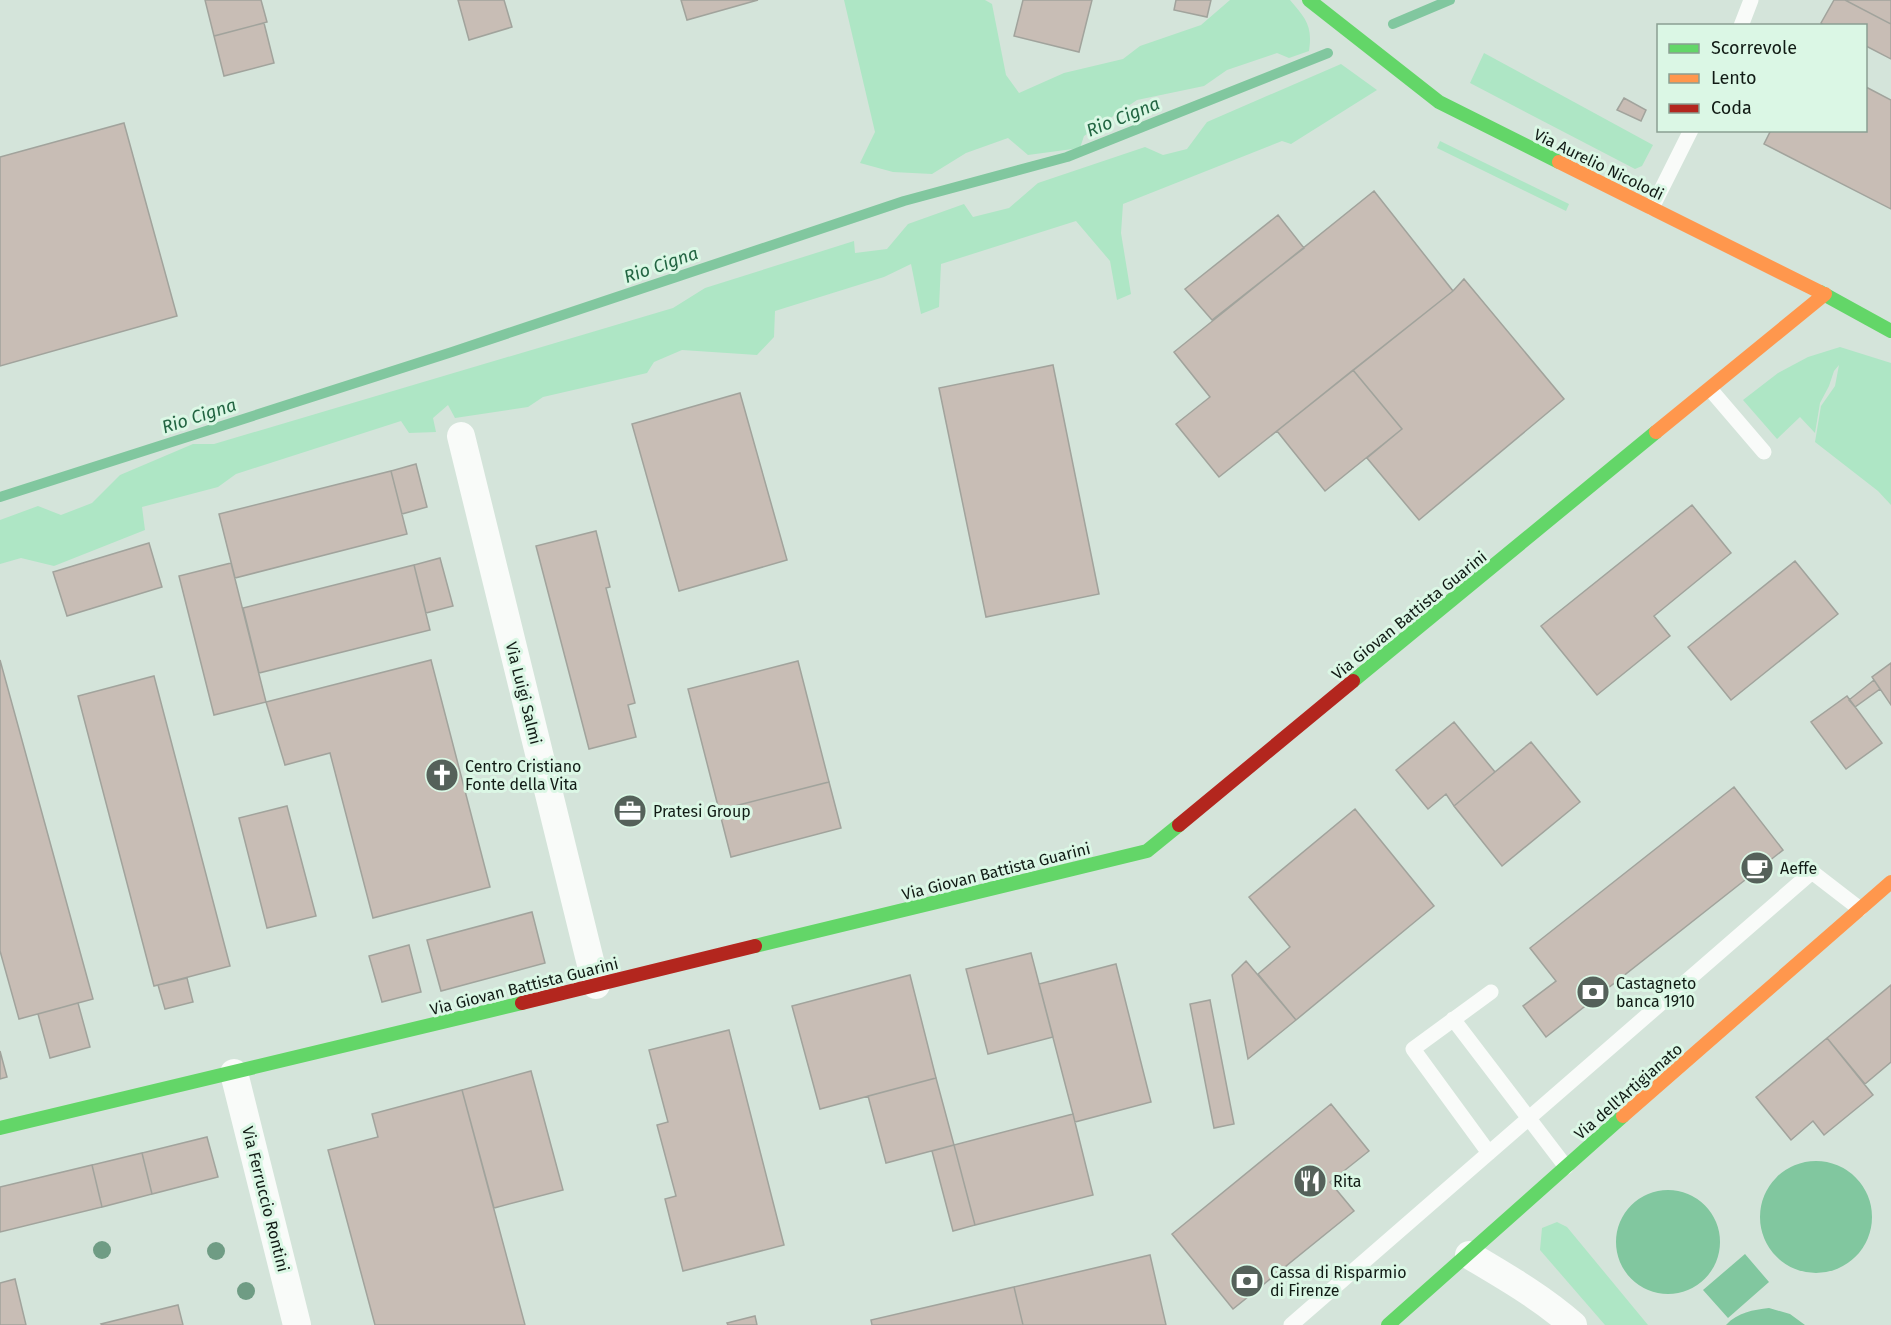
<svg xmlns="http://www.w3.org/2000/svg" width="1891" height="1325" font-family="'Fira Sans',sans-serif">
<rect width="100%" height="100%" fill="#d4e4da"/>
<path fill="#aee6c5" d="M844,0H985L992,4L1006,75L1019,93L1064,73L1123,59L1140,46L1201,25L1230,0H1290C1305,18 1313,25 1309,51L1289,58L1277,53L1227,70L1204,86L1137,100L1084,136L1080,148L1028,155L1008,138L966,153L932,174L893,172L860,163L875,132Z
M1484,53L1653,145L1642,166L1635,169L1470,83Z
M1341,64L1377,90L1291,144L1282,141L1123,204L1121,233L1131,294L1117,300L1110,261L1076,221L941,264L939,307L921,314L911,264L884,277L775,311L774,337L757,355L682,350L654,362L647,373L543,397L528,407L455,418L448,405L433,418L436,432L409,433L401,421L236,474L218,487L142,507L145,530L54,566L21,558L0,564V520L38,506L61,515L92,503L120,475L193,444H214L673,308L705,288L854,241L855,253L887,249L908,224L964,204L973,217L1009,208L1038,183L1145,147L1163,155L1187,149L1207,122Z
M1440,141L1569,204L1566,211L1437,148Z
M1840,347L1891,363V505L1878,491L1815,442L1821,406L1835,386L1839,365L1834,371L1829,386L1820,403L1815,433L1800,417L1777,439L1743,400L1778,373L1808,357Z
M1557,1222L1567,1227L1648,1325H1605L1540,1250L1542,1228Z"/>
<path fill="#81c79f" d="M1760 1217a56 56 0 1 1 112 0a56 56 0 1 1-112 0Z
M1616 1242a52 52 0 1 1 104 0a52 52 0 1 1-104 0Z
M1745,1254L1769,1282L1728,1318L1703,1290Z
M1769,1308L1790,1314L1805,1325H1726C1738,1312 1753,1310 1769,1308Z"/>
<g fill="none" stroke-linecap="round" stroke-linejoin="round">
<path stroke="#81c79f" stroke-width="10" d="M1393,24L1450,0
M0,497L452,352L904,201L1067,157L1328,53"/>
</g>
<path fill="#c8bdb5" stroke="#a1a39c" stroke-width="1.5" d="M205,0H261L267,22L214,36Z
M458,0H504L512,27L469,40Z
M681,0H758L687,20Z
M1023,0H1092L1079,52L1014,36Z
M1176,0H1211L1207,17L1174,10Z
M1834,0H1845L1891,24V59L1866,46V26H1825L1821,23Z
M1845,0H1891V24Z
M264,23L274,63L224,76L214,36Z
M1866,87L1891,100V209L1764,144L1771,130H1866Z
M1624,98L1646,110L1641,121L1617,110Z
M124,123L177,316L0,366V157Z
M1374,191L1453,291L1219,477L1176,424L1210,397L1174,352Z
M1278,215L1304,248L1212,320L1185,289Z
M1464,279L1564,399L1419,520L1367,458L1402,429L1353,370L1453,291Z
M1053,365L1099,594L986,617L939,388Z
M1353,370L1402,429L1325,491L1277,431Z
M740,393L787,560L679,591L632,424Z
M416,464L427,507L402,514L391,471Z
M391,471L407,534L235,578L219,514Z
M1692,505L1731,553L1654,616L1670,636L1597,695L1541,626Z
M596,531L610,587L606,588L635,703L628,705L636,737L589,749L536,546Z
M149,543L162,587L67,616L53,572Z
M440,558L453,606L426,613L414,565Z
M1795,561L1838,614L1731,700L1688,647Z
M231,563L266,702L214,715L179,576Z
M414,565L430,630L259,673L243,608Z
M0,660L93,999L19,1019L0,951Z
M431,660L490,887L373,918L330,753L285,765L266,702Z
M798,661L829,782L719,810L688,689Z
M1891,663V705L1872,677Z
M154,676L230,966L154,986L78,696Z
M1874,680L1880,689L1855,707L1849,700Z
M1847,696L1882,743L1846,769L1811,722Z
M1454,722L1495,772L1454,806L1446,794L1428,809L1396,770Z
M1531,742L1580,802L1502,866L1454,806Z
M829,782L841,828L731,857L719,810Z
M1734,787L1783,850L1546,1037L1523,1006L1556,981L1530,948Z
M287,806L316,916L267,928L239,818Z
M1355,809L1434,906L1296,1020L1258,974L1290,947L1249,897Z
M532,912L545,963L441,991L427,940Z
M409,945L421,992L382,1002L369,956Z
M1031,953L1053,1037L988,1054L966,969Z
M1246,961L1296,1020L1248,1059L1232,975Z
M1116,964L1151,1102L1075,1122L1039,984Z
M910,975L936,1078L820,1109L792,1006Z
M187,978L193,1002L165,1009L158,985Z
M1891,985V1062L1865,1084L1827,1038Z
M1210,1000L1234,1124L1214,1128L1190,1004Z
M78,1003L90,1047L50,1058L38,1014Z
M729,1030L784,1245L683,1271L665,1199L676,1196L657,1125L668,1122L649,1050Z
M1827,1038L1873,1095L1824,1135L1813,1121L1791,1140L1756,1097Z
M0,1051L7,1077L0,1079Z
M531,1071L563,1190L494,1208L462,1090Z
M936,1078L954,1145L886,1163L868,1096Z
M462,1090L525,1325H375L328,1150L378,1137L372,1114Z
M1331,1104L1369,1151L1330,1182L1354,1211L1233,1309L1172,1234Z
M1073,1114L1093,1195L975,1225L954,1145Z
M207,1137L218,1177L152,1194L142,1153Z
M954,1145L975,1225L953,1231L932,1151Z
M142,1153L152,1194L102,1207L92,1165Z
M92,1165L102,1207L0,1232V1187Z
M1150,1255L1166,1325H1023L1014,1287Z
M15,1279L26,1325H0V1283Z
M1014,1287L1023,1325H872L871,1320Z
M178,1305L183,1325H102L101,1324Z
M755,1316L757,1325H728L727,1323Z"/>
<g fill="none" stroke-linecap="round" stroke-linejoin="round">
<path stroke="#f9fbf9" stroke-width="15" d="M1741,26L1751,0
M1652,208L1691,130
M1710,389L1764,452
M1453,1019L1566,1167
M1489,1153L1413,1049L1491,992
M1291,1325L1812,872L1860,909"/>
<path stroke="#f9fbf9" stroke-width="28" d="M461,436L596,985
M234,1073L297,1325
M1469,1255C1506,1277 1541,1297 1573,1325"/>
<path stroke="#63d668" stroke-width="14" d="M1309,0L1439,102L1559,162
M1820,292L1891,331
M1353,681L1656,432
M755,946L1147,851L1179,825
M0,1128L522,1003
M1388,1325L1623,1116"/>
<path stroke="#ff974d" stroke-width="14" d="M1559,162L1820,292
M1656,432L1825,294
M1623,1116L1891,882"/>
<path stroke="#b3261e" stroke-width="14" d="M1179,825L1353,681
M522,1003L755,946"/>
</g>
<g fill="#6f9c84">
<circle cx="102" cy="1250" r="9"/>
<circle cx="216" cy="1251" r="9"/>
<circle cx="246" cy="1291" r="9"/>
</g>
<defs>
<symbol id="church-disc" viewBox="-11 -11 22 22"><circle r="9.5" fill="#55615a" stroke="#dbf7e5"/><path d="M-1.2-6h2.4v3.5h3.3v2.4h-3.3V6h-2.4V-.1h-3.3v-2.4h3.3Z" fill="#fff"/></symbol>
<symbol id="office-disc" viewBox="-11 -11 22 22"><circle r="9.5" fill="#55615a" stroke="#dbf7e5"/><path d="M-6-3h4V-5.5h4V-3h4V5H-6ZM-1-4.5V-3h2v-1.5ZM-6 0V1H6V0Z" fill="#fff"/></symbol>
<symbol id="cafe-disc" viewBox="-11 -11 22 22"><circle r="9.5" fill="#55615a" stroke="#dbf7e5"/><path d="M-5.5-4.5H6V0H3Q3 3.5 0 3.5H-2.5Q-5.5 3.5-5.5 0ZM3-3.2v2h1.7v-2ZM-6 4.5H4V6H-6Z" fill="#fff"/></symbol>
<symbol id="bank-disc" viewBox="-11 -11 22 22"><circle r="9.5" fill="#55615a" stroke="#dbf7e5"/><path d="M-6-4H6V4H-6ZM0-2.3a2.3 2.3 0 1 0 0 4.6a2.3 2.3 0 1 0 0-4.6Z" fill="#fff"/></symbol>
<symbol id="restaurant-disc" viewBox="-11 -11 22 22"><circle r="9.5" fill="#55615a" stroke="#dbf7e5"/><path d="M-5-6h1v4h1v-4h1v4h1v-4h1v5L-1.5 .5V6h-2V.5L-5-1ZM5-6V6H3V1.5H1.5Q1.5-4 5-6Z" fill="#fff"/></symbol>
</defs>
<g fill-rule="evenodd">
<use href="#church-disc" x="423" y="756" width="38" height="38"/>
<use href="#office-disc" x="611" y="792" width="38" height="38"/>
<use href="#cafe-disc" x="1738" y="849" width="38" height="38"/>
<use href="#bank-disc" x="1574" y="973" width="38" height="38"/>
<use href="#restaurant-disc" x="1291" y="1162" width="38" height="38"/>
<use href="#bank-disc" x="1228" y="1262" width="38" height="38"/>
</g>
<g text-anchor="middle" stroke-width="6" stroke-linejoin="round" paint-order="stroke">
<g font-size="16" fill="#111b15" stroke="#dbf7e5">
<text transform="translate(1599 164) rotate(26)" y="6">Via Aurelio Nicolodi</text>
<text transform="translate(1409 615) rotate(-39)" y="6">Via Giovan Battista Guarini</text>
<text transform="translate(524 693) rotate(76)" y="6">Via Luigi Salmi</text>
<text transform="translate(996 871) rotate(-14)" y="6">Via Giovan Battista Guarini</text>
<text transform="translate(524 986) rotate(-14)" y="6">Via Giovan Battista Guarini</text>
<text transform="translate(1628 1091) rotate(-41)" y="6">Via dell'Artigianato</text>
<text transform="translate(266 1199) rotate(76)" y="6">Via Ferruccio Rontini</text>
</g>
<g font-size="16" fill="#111b15" stroke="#dbf7e5" text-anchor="start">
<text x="465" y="772">Centro Cristiano<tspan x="465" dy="18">Fonte della Vita</tspan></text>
<text x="653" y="817">Pratesi Group</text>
<text x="1780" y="874">Aeffe</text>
<text x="1616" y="989">Castagneto<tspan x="1616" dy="18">banca 1910</tspan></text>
<text x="1333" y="1187">Rita</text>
<text x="1270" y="1278">Cassa di Risparmio<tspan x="1270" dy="18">di Firenze</tspan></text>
</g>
<g font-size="18" font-style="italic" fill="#226542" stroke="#dbf7e5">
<text transform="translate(1123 117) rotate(-22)" y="6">Rio Cigna</text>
<text transform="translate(661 265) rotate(-19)" y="6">Rio Cigna</text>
<text transform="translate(199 416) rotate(-18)" y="6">Rio Cigna</text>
</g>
</g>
<rect x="1657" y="24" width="210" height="108" fill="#dbf7e5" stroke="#8a9f92" stroke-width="1.5"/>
<rect x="1669" y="44" width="30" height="9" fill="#63d668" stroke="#8a9f92" stroke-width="1.5"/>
<text x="1711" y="54" font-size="18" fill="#111b15">Scorrevole</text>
<rect x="1669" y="74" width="30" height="9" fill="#ff974d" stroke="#8a9f92" stroke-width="1.5"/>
<text x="1711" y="84" font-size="18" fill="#111b15">Lento</text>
<rect x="1669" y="104" width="30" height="9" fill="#b3261e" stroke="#8a9f92" stroke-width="1.5"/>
<text x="1711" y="114" font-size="18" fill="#111b15">Coda</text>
</svg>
